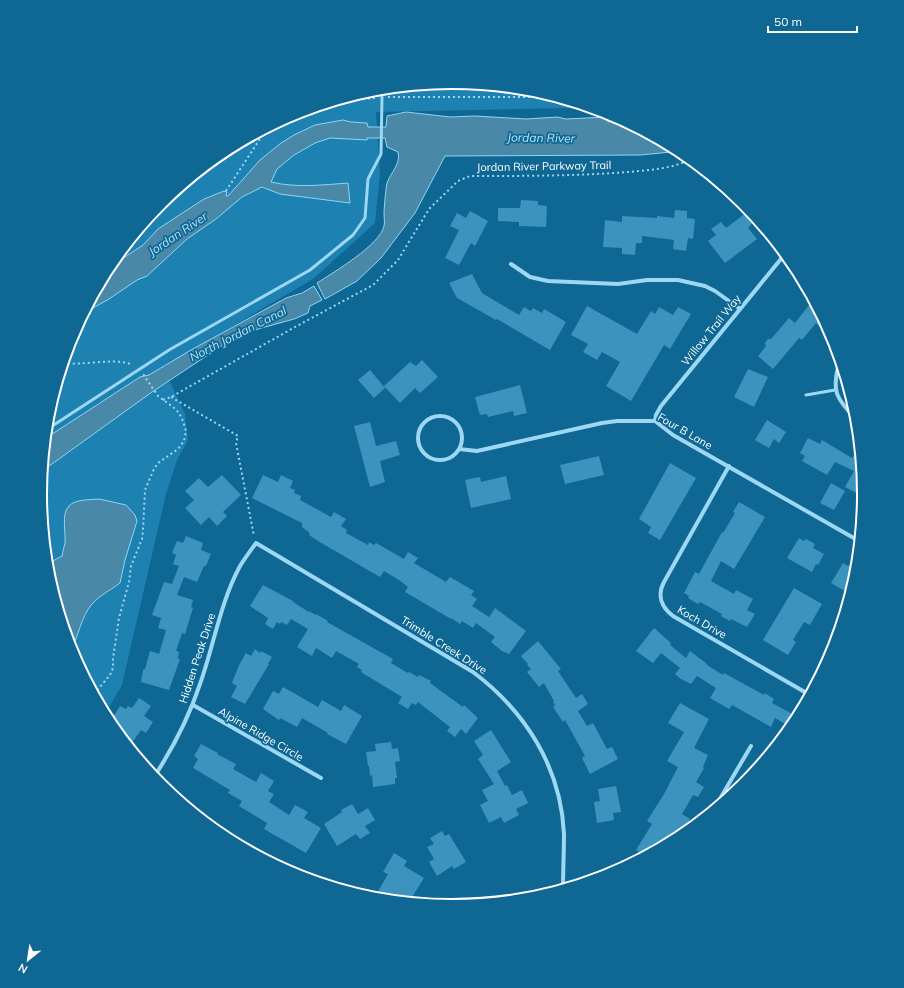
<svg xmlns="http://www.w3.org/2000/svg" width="904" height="988" font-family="Mulish,sans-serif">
<rect width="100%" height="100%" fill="#0f6794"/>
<path fill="#1d81b2" d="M452,82L533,90L598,110L570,108L376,112L380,173L375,223L313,279L163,367L185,414L188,440L177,460L166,494L122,685L105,714L71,651L48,574L40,494L48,413L71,336L110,265L161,203L223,151L295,113L372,90Z"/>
<path fill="#4988a7" stroke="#8dd6f8" d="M406,112L450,117L475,116L526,119L557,117L566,119L606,117L608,122L621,119L676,149L671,152L640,155L445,156L415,213L381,258L357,281L325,299L317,283C334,272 380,245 384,226C385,222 384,217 384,213C384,209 386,186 387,183C391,172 401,164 398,152L387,147L385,138H367V140L330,138L315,143L294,155L277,169L271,182C296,188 322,185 348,183L350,203L280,194L262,187L242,197L216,219L187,239L147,276L137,280L109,299L84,313L105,273L110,270L122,259L143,245L158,229L204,199L224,191L227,192L226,196H228L260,160L281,143L294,135L315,125L343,120L351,122L367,123L368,127H386L387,116Z
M314,286L322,300L310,306L308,313L294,319L258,329L220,347L152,392L45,469L42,475L46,438L140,377L149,375L191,350L286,298L302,293Z
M99,499L126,505L135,515L137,521L125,560L120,583C111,590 100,595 92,604C81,617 79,635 71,650L47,569L51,562L62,556C63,551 64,547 65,543C66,534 61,513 69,506C75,499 90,500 99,499Z"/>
<path fill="#3c93be" d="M521,200L538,201V205L547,206L546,227L519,226V222L498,221V208H520Z
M675,210L687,211V218L695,219L693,239L688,238L686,251L673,249L674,240L642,236V243H636L635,255L622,254V248L603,247L605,220L622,222V216L657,218V216L674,218Z
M750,210L756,219L748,228L757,239L725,263L708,241L716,235L711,229L721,222L726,228Z
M470,211L488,221L475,246L471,243L459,265L445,258L459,230L450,226L457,213L466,218Z
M472,274L482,293L519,315L524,307L531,311L533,308L542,313L544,309L566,322L550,350L497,319L496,320L457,298L449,283Z
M813,300L824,320L819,326L816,323L802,340L799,338L773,369L758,356L766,346L765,343L768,339H771L789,318L795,323Z
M587,306L637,334L651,311L655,314L659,307L673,315L678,307L691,314L670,349L664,345L631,401L606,386L620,362L602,352L597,360L583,352L588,344L571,335Z
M422,360L438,377L420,393L415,388L400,403L384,386L410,362L416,366Z
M748,369L768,377L754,407L734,397Z
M370,370L385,388L374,398L358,380Z
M520,385L527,413L514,416L513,411L488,417L487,414L480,415L475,397Z
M767,420L786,432L779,443L774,439L769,448L755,440Z
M370,422L376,446L396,441L400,455L380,461L385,482L370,487L354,426Z
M808,438L820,444L822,440L852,458L854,455L860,458L864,497L845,487L854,471L835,462L827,475L802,461L805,456L800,453Z
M599,456L604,475L565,484L560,465Z
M670,463L696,478L660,540L648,533L651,527L639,519Z
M222,475L241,495L223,512L227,516L217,526L209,517L201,525L185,508L194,500L185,491L199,478L208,487Z
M263,475L278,482L281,475L293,481L290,488L295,490L294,493L301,496L300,500L331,517L334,512L346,519L341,526L347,530L346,533L368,545L369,542L374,545L376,543L404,559L408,552L418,558L414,563L446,582L450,577L474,591L471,595L477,599L472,606L489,617L495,608L526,631L509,654L502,651L491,642L495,637L476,623L473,628L462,621L460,624L451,618V619L405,592L408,587L399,580L384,571L380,577L318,541L309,535L310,533L302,527V523L252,498Z
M506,476L511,499L471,508L465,480L480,477L481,482Z
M831,483L845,491L834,510L820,503Z
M739,502L765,517L734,569L721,561L711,581L734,594L736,590L753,599L747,610L755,614L747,627L731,619L730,621L721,616L722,614L700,602L698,604L688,598L689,596L684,593L695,572L699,574L722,532L723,533L735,513L733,512Z
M186,536L203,543L201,550L211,554L206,566H204L197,582L184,577L177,595L193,600L191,607L193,608L185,634L182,633L176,651L179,652L178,659H180L169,690L141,682L143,670L145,669L150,651L159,654L166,630L158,628L161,618L152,615L164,582L172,584L179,566L173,564L176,555L172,553L177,541L183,543Z
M799,538L804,541L806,539L815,544L813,548L824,554L818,565L816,564L812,572L787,558Z
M843,563L848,566L850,564L857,568L856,575L850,594L831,583Z
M263,585L293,601V602L309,612V611L316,615V614L328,621L327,622L393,659L391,663L408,673L409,672L418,677L419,675L431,681L430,683L463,707L464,705L478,718L466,734L461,729L455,737L447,731L450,727L418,702L416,705L412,703L408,709L398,703L402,697L361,672L362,670L357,667L359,664L336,651L332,658L316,648L312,656L297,647L308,629L291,619L287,625L281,622L280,624L277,622L273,629L265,624L268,618L250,606Z
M794,588L822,604L810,625L804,622L793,640L796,642L788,655L763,640Z
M654,628L671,643L670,645L686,658L690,651L707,664V665L723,675L724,673L764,695L765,693L774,699L772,703L798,717L794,723L791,727L775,718L771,727L732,705L729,709L710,698L716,688L697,676L691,684L681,679L675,674L680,668L661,653L653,663L636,651Z
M538,641L561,669L558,671L576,698L582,694L588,704L578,711L587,726L593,723L607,749L612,747L618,759L590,774L582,758L585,756L565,720L563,722L553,707L555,705L553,702L554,701L544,683L539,687L527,672L531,669L527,665L528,664L521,656Z
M255,649L260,653L261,651L272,657L268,664H269L245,704L231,697L237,686L232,683L239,665L246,653L251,656Z
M283,687L318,707L322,700L341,711L344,705L362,716L346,744L327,734L328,733L302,718L297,727L280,718L279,720L263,709L273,691L279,694Z
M139,698L151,706L144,716L153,722L146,733L141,730L129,747L112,727L115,722L111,720L120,706L126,709L128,706L132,708Z
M680,703L709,719L694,748L708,755L703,767L704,768L696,782L704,787L698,797L693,795L682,814L690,819L679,838L645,856L636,850L652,824L647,821L664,794L678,767L667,761L684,732L668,723Z
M491,730L511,762L497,771L505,786L507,785L512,795L522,790L528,803L516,809L519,815L504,823L501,817L489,823L480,805L488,801L482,790L494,784L478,759L483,755L474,741Z
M391,742L392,749L398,748L400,761L395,762L397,778H395V784L373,787L372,775L370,776L369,766H368L366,752L376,751L375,744Z
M201,744L218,753L217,754L236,764L233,769L256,782L261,773L274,781L268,791L274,794L269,802L289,815L295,805L308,812L304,818L321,828L306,853L264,829L267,823L239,806L242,801L228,793L230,790L193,768L198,759L194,756Z
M616,786L621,812L613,813L614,820L597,823L594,802L600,801L598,789Z
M352,804L358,814L368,808L375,820L365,826L370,833L360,839L356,834L337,846L324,824L342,812L341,810Z
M442,831L445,836L449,834L466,862L454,869L452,866L437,876L429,862L434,859L427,847L434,844L430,838Z
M394,853L407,861L404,866L424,878L409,902L378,899L380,895L377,893L388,874L383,872Z"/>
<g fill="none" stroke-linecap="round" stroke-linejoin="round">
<path stroke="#9cd7f4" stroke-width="2" stroke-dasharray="2 3" stroke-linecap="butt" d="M388,97H557
M309,109L348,100L376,98
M607,120L614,116
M231,155L256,134L266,129
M226,191L267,128
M63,363C80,366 119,357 132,365
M171,397L238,436L236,443L254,536
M163,400L171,397L295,327L373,285L398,260L429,209L458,181L470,176C523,176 576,176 628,172C649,170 672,169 691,159
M94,694L110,675L113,668V658L119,618L129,582L131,566L142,539L143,531L145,490L154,469L158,463L178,449L184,441L186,431L183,421L179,413L173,407L158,396L143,374"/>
<path stroke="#9cd7f4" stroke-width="3" d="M806,395L835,390
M46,430L169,350L310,270L353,235L365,218L368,179L381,154L382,97"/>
<path stroke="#9cd7f4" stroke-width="4" d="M511,264L530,277L548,281L618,284L647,280H678L705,286L715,291L740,309
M840,360C831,390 835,398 857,420
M418 438a22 22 0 1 1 44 0a22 22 0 1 1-44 0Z
M655,421L656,415L661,406L785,254
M459,449L477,451L602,423L617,421H655L673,435L859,541
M729,466L664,582C657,595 661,607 673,616L810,695
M193,705L321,778
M154,777C173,748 189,717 200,684C214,645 220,603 240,566C245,558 251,550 256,543L473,672C525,711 561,767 564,834C564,852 563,871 563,889
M714,809L751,746
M445,905C456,899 467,898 478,903"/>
</g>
<g text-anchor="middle" stroke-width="3.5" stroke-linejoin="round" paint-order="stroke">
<g font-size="11" fill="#fff" stroke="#0f6794">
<text transform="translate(544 166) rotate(-1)" y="4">Jordan River Parkway Trail</text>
<text transform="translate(711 330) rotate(-51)" y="4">Willow Trail Way</text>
<text transform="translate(685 431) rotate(30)" y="4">Four B Lane</text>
<text transform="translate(702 622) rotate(30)" y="4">Koch Drive</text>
<text transform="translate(444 645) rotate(32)" y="4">Trimble Creek Drive</text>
<text transform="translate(197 658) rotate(-72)" y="4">Hidden Peak Drive</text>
<text transform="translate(261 734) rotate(30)" y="4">Alpine Ridge Circle</text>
</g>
<g font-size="12" font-style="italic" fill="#b1e3fb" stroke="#0f6794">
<text transform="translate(541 138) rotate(1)" y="4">Jordan River</text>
<text transform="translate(178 234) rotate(-34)" y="4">Jordan River</text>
<text transform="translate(238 334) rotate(-27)" y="4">North Jordan Canal</text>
</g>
</g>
<path d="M0 0H904V988H0ZM47 494a405 405 0 1 1 810 0a405 405 0 1 1-810 0Z" fill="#0f6794" fill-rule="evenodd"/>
<path fill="none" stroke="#fff" stroke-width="2" d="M47 494a405 405 0 1 1 810 0a405 405 0 1 1-810 0Z"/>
<g transform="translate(28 960) rotate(210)" stroke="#0f6794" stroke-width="3" paint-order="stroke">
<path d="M0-3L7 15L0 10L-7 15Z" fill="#ffffff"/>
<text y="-6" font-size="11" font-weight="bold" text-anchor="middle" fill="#ffffff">N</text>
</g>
<path d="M768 26v6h89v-6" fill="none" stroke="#ffffff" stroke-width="2"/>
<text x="774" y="26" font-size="12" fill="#ffffff" stroke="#0f6794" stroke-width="3" paint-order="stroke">50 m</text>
</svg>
